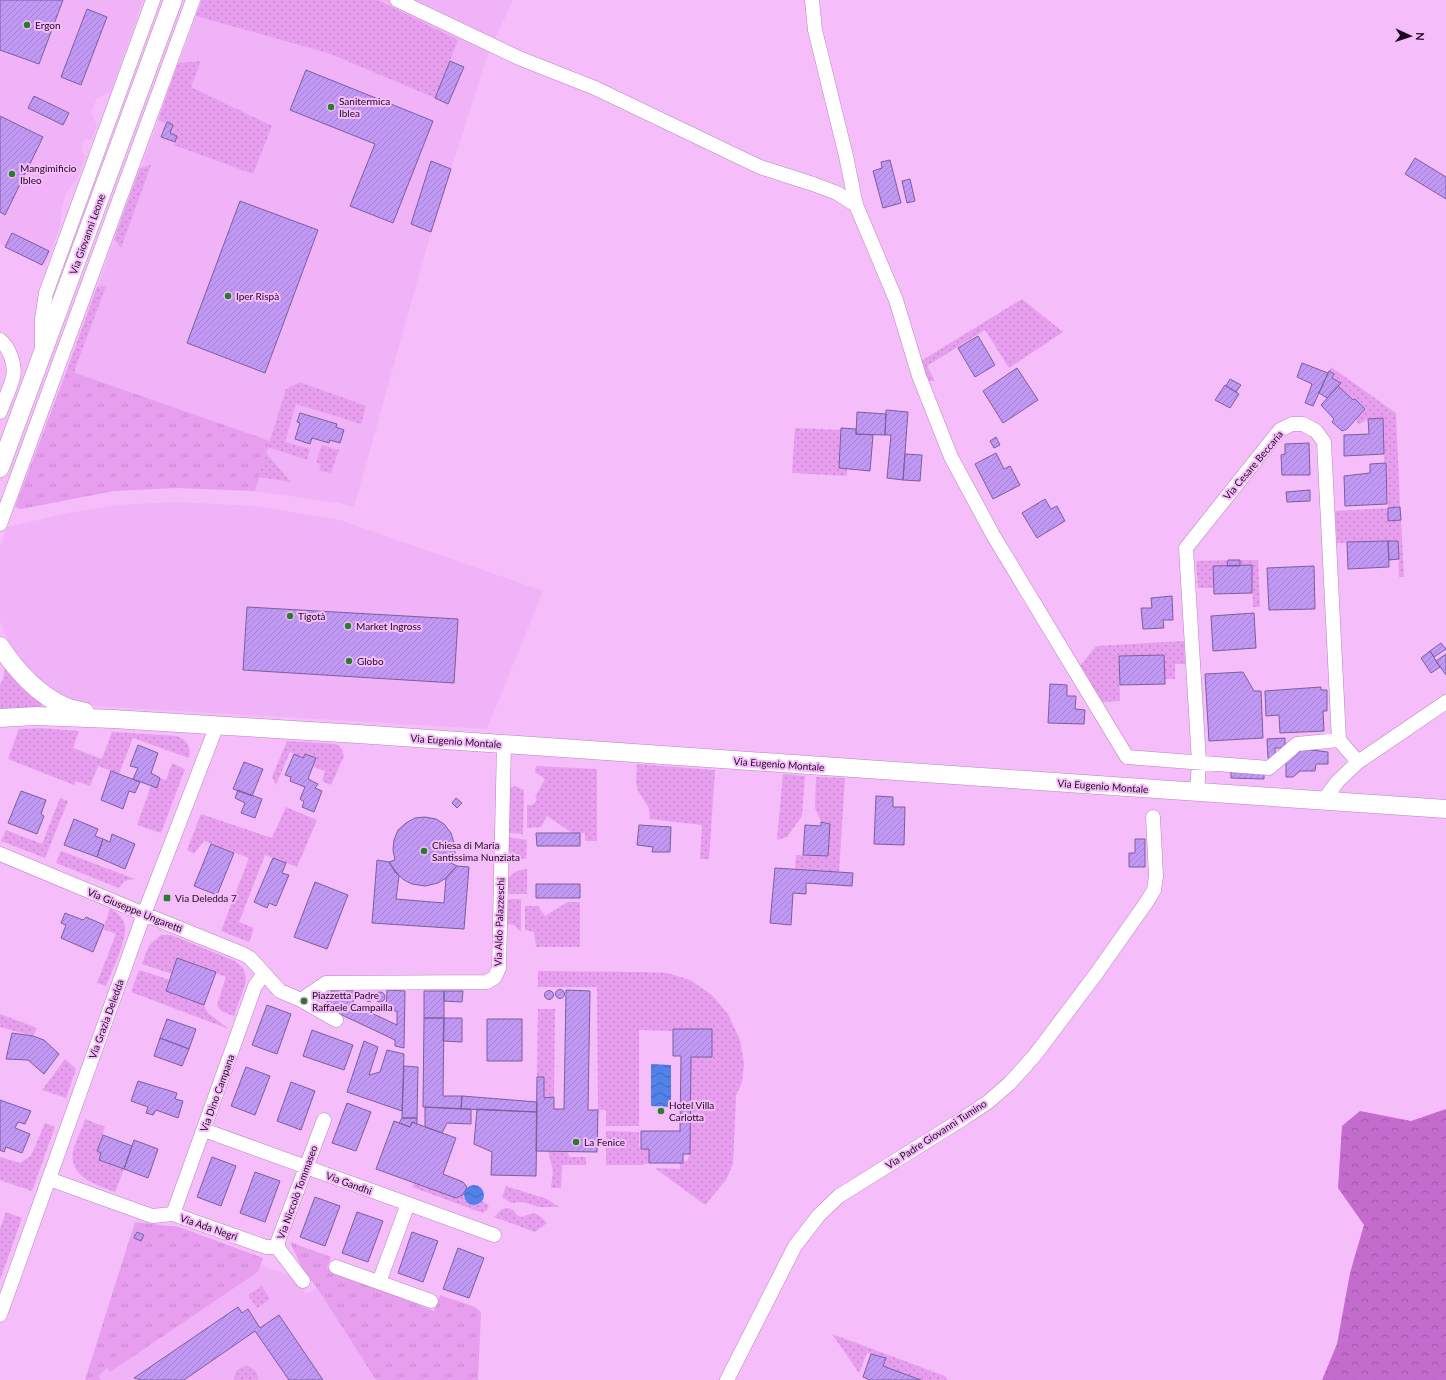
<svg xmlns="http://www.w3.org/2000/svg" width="1446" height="1380" font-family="Lato,sans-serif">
<defs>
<pattern id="grass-tufts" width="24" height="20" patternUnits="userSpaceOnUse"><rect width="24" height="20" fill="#e79eee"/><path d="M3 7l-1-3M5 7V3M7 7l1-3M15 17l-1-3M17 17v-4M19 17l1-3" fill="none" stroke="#c687cc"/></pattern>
<pattern id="forest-crowns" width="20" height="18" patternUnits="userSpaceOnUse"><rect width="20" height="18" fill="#c46ccd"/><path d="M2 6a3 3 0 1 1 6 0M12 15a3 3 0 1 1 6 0" fill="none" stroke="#9f57a6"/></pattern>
<pattern id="garden-dots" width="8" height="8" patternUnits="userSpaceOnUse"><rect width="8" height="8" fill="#e79eee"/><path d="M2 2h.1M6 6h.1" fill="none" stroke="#c687cc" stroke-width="1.8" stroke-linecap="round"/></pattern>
<pattern id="water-waves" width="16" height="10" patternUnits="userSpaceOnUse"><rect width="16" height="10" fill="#5181e9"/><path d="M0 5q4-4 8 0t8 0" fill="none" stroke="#4368bc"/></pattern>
<pattern id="building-hatch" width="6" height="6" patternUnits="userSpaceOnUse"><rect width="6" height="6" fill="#c199f4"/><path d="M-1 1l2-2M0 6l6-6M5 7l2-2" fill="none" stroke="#a582d1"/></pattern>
</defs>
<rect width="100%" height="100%" fill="#f5bdfa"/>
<path fill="#f1b3f7" d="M0,0H143L111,92L97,98L91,112L97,126L91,140L85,138L81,150L85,157L77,179L66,193L61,212L60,227L45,266L0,244Z
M202,0H513L488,54L431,232L354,507L339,503L255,491L270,441L67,370Z
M176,502L255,506L340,520L543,591L487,729L95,706L78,702L58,694L41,682L15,652L5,635L0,620V548L7,527L68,513L116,505Z
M261,1265L294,1277L306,1294L317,1288L376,1380H101L98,1376L107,1368L110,1372L258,1272Z"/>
<path fill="url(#grass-tufts)" d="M67,370L270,441L255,491L176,488L114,491L21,509L15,507Z
M135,1222L179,1227L263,1258L258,1272L110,1372L107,1368L98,1376L101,1380H85Z
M290,1242L331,1257L327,1268L434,1311L440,1295L475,1307L481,1312L478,1380H376L317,1288L303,1270Z"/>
<path fill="url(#forest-crowns)" d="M1446,1109V1380H1322L1337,1344L1350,1273L1364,1225L1338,1188L1342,1126L1360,1111L1411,1121Z"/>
<path fill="url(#garden-dots)" d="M202,0H378L458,40L435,98L328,53L196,16Z
M201,61L191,87L272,126L253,174L174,145L177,136L170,133L172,125L158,120L178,63Z
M151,165L121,248L114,239L140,168Z
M106,286L74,372L67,370L97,287Z
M1022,299L1063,332L1009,368L985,330L927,366L935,381H928L921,361Z
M1331,367L1396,413L1400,507L1388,508V520H1401L1404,577H1399L1398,541L1337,543L1335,511L1388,508L1386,463H1384L1383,418L1368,419L1358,425L1356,418L1365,409L1355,399L1353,400L1338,386L1341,383L1332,378L1334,374L1329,371Z
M300,382L366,406L361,424L296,404L285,442L310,449L307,460L268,447L286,389Z
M795,428L841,430L839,468L847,469V476L792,473Z
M322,445L339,450L331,473L319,471L321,465L316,462Z
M266,453L291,482L259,477Z
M1228,560L1227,566H1213L1214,588H1198L1196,561Z
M1240,560H1258L1260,607H1253L1252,566H1240Z
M1184,641L1185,664H1175V679H1165L1164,655L1119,656L1120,701L1101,702L1080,666L1096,646Z
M5,668L42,703L41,707L0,710V685L3,679Z
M40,728L79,731L73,748L102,759L112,732L177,736C188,741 191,746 189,758L133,738L119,774L98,766L90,786L76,781L74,785L8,759L19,729Z
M287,741L336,744L341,748L344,756L331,785L322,781L325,771L313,767L316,758L305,754L303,758L290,752L276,785L272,777Z
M172,763L185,769L161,833L137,825L151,786L157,788L160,778L166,780Z
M637,764L715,770L709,859H700L702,825L650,819L649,808L638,791L636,782Z
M536,766L597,769V841H585V833H572L547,816L541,827L527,828V805H533L537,800L535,797L545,779L535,772Z
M783,774L805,776L802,816L787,837L777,840Z
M816,777L845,778L839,872L795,869L796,855L828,856L830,824L821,822L815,808Z
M515,786L524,790L523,834L508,833L510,788Z
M60,798L68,801L45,858L1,841L6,830L42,844Z
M286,807L317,820L297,867L265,855L239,922L254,928L249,942L221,931L249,858L204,841L194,854L187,850L201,814L272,838Z
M508,837L527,840L526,859L513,858L508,849Z
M61,851L135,879L124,881L119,888L56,863Z
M527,869V894H511L507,893C507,877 510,871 527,869Z
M511,899H521V932L514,925L506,924V900Z
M568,902H580V947H536L534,932L525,930V906H538L545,916Z
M110,909C118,912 124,919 125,927C127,939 111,974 106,986L97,983L116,934L103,929Z
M161,935H171L235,961L243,968L246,977L245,985L234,1016L221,1011L217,1005L226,977L177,958L172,974L142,964L149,945Z
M139,970L170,980L166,991L204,1005L208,1013L229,1029L131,992Z
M538,971L641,972L667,973L690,980L712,995L728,1014L740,1040L744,1064L742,1082L736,1096L733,1164L726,1180L705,1205L655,1168L680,1169V1161H687L690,1154L691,1057H712V1029H674L673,1031L639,1030V1126H606V1110H598L597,987H538Z
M538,1009H555L554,1097L544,1098V1077H537Z
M0,1014L37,1028L33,1036L0,1027Z
M65,1059L76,1069L66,1098L42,1090Z
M85,1119L105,1127L97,1150L101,1153L99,1160L124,1169L115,1192C97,1185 69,1178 73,1152C75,1141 82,1130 85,1119Z
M45,1123L55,1127L32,1191L0,1180V1157L20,1163L31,1156Z
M606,1131L639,1132V1146L641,1149H649V1163L642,1165H606Z
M548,1151L568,1152L569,1157H586V1165H562L561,1188H551L553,1170Z
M414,1183L456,1198L463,1195L465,1201L478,1205L482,1201L489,1205L487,1210L483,1213L412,1187Z
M506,1186L547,1199L559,1207H539L523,1202L511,1203L502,1197Z
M507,1208L512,1209L517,1215L521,1217C536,1212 535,1211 547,1223L535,1232L494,1217L502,1209Z
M6,1212L22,1218L0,1280V1229Z
M262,1286L270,1299L257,1308L248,1295Z
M832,1334L945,1376L947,1380H921L883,1366L886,1358L867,1353L859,1373Z
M247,1366C254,1368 258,1372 258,1380H234C234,1371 239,1367 247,1366Z"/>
<path fill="url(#water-waves)" d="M651,1064L671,1065V1107L651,1106Z
M464 1195a10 10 0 1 1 20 0a10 10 0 1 1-20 0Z"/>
<path fill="url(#building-hatch)" stroke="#7b5e9e" d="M0,0H63L39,64L0,50Z
M87,9L107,17L81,85L61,77Z
M450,61L464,67L448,104L435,98Z
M306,70L433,121L393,223L350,206L375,144L290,110Z
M34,96L69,113L63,125L28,108Z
M0,116L43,137L5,215L0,212Z
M167,122L173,125L170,133L177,136L175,142L161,137Z
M1415,158L1446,177V199L1405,174Z
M890,160L901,203L883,208L873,171L882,168L881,162Z
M431,161L451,169L431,232L411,224Z
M910,179L915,201L907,203L902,181Z
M240,201L318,230L265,373L187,343Z
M12,233L49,251L42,265L5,247Z
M978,336L995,365L975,377L958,348Z
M1302,363L1328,373L1313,406L1305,403L1312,384L1297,377Z
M1017,368L1038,400L1003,423L983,391Z
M1329,371L1334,374L1332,378L1341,383L1327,398L1319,393Z
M1230,379L1241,385L1236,392L1226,386Z
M1225,385L1239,394L1230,408L1215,400Z
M1338,386L1353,400L1355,399L1365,409L1347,429L1342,431L1332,422L1334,419L1321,405Z
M886,410L908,412L903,480L887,478L891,435H885Z
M857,412L886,414L885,435L856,434Z
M300,413L337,424L336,427L344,430L340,443L330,440L329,443L312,438L310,444L295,439L300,423L297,422Z
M1383,418L1384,454L1344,456V435L1369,434L1368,419Z
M841,428L856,429V434L873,435L870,471L839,468Z
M996,437L1000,445L994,448L990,441Z
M1309,443L1310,475H1282L1281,455L1285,454V444Z
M996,453L1004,469L1010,466L1020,485L993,499L975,464Z
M905,454L922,455L920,481L903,480Z
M1386,463L1387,504L1345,506L1344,476L1370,473V464Z
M1310,490V501L1287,502L1286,492Z
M1045,499L1051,509L1057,506L1065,521L1037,538L1022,513Z
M1400,507L1401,520L1388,521V508Z
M1388,541L1389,567L1348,569L1347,542Z
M1388,541H1398L1399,559L1389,560Z
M1228,560H1240V566H1227Z
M1252,565V593L1214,594L1213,566Z
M1314,566L1315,609L1269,610L1267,568Z
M1172,596L1173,620H1163L1164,628L1143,629L1141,608H1152L1151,598Z
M247,607L458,619L454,683L243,670Z
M1254,613L1256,648L1213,651L1211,616Z
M1441,643L1446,649L1434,657L1430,651Z
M1430,651L1440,667L1431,673L1421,658Z
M1446,654V675L1436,661Z
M1164,655L1165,684L1120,685L1119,656Z
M1243,672L1254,691H1261L1263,738L1209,741L1205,674Z
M1050,684L1067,685V696H1076L1075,709L1085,710L1084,724L1048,723Z
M1321,687V690H1327V711H1323L1324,731L1280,733L1279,715L1266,716L1265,691Z
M1285,738V748H1275V756L1271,759L1268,758L1267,739Z
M138,745L158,753L151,773L160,778L157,788L133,779L138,768L130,766Z
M1303,749L1328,752V764H1316L1315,771H1300L1293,777H1286V761Z
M294,754L303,758L305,754L316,758L308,779L318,784L315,788L322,791L314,812L302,807L304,802L300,799L305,787L290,781L291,777L285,775Z
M244,762L263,769L252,796L233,789Z
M111,771L140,782L135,793L129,791L123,809L101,800Z
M1231,771L1264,773V779L1231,778Z
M238,790L262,799L255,818L241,813L245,803L235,798Z
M21,791L46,800L41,814L44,816L37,834L8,823Z
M876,796L893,797V807H905L904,845L874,844Z
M456,798L462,803L457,808L452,803Z
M425,817L436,819L444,824L451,833L454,843L455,853L451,863L457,866L446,878L438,883L425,886L412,884L404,880L395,872L389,862L395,860L393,850L394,840L398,830L406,823L415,818Z
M74,819L98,829L95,836L103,839L97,857L64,845Z
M821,822L830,824L828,856L803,855L805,825L821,826Z
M639,825L671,827L670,852H652L653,847L637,845Z
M536,833H580V846H537Z
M112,834L135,844L125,869L97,857L103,839L110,842Z
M1135,839H1145V867H1129V853H1135Z
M211,844L234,853L217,895L194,886Z
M273,858L286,863L282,873L289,875L276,906L269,903L267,908L254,902Z
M377,860L389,862L399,876L396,899L444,903L446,878L457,866L469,867L464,929L372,923Z
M775,868L853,873L852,886L806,883V894L793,893L791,925L770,923Z
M315,882L348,895L327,949L294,937Z
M536,884H580V898H536Z
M65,913L83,920L86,917L104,925L93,952L61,938L66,925L61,923Z
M177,958L216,972L204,1005L166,991Z
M555.5 994a4.5 4.5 0 1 1 9 0a4.5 4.5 0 1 1-9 0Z
M332,990H358L352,1004L397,1025V1011H386L387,990L405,991L404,1048L395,1046V1040L325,1007Z
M566,990L590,991L588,1110H598L597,1152L536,1151L537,1077H544V1098L554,1097V1109H564Z
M544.5 995a4.5 4.5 0 1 1 9 0a4.5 4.5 0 1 1-9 0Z
M424,991H444V1018H424Z
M444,991H463L462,1002L444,1001Z
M375 997a5 5 0 1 1 10 0a5 5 0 1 1-10 0Z
M364.5 997a4.5 4.5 0 1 1 9 0a4.5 4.5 0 1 1-9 0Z
M267,1005L291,1014L277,1054L252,1045Z
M424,1018H444L443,1096H462L461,1109L423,1107Z
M444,1018H462V1042L443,1041Z
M167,1019L196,1029L189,1049L160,1038Z
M487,1019H522V1061H487Z
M673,1029H712V1057H691L690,1154H683V1163H649V1149H641V1131H680L681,1056H673Z
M312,1030L353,1045L344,1070L303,1056Z
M12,1033L33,1036L44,1040L59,1054L44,1074L28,1060L6,1059Z
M160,1038L189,1049L182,1066L154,1056Z
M364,1041L378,1047L369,1075L380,1072L387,1050L404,1054L402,1111L347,1092Z
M404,1066L418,1067L417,1118H402Z
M246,1067L270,1076L255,1115L231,1106Z
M138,1081L177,1093L175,1099L183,1101L178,1118L156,1110L153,1115L146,1113L148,1107L131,1101Z
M291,1082L315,1091L301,1130L277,1121Z
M462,1096L537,1102V1112L461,1109Z
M0,1100L31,1111L25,1124L18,1122L15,1128L30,1134L22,1153L6,1147L4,1152L0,1150Z
M347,1103L371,1112L356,1151L332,1143Z
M425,1107L471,1109V1124L447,1123L442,1133L425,1127Z
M477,1109L537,1112L536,1176L491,1175L492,1152L474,1144Z
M402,1118H417V1124L412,1122L410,1127L399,1123Z
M394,1121L410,1127L412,1122L456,1138L443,1174L463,1182L467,1187L463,1195L456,1198L376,1169Z
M103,1135L132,1146L124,1169L99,1160L101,1153L97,1151Z
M134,1140L158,1149L148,1178L124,1169Z
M212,1157L236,1166L221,1206L197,1197Z
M255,1172L280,1181L265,1222L240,1213Z
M315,1197L340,1206L325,1246L300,1237Z
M357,1212L383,1221L368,1262L342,1253Z
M137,1232L144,1235L141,1241L134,1238Z
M412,1232L438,1241L423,1282L398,1273Z
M458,1248L484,1258L469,1298L443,1289Z
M238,1307L242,1313L248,1309L260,1328L279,1315L323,1380H289L255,1331L184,1380H141L134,1378Z
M871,1354L886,1358L883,1366L921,1380H870L863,1377Z"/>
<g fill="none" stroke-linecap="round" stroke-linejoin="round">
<defs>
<path id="minor" d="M397,0L519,58L595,88L760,167L813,184L837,193L856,205
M812,0L815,30L846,156L856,205L896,300L919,376L951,457L993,535L1127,757L1269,768L1297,744L1339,740
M0,340C9,347 16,365 13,377C10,389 4,401 0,412
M42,346V319L46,293L153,0
M0,524L193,0
M1197,792L1199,762L1186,548L1280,430L1292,424H1303L1316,431L1324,442L1339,740L1358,762
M1323,801L1338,781L1358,762L1446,702
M0,854L144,914L243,954L250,958L280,991L301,1000L336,1020
M301,1000L326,983L487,982L495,977L499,968L504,745
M204,1130L494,1235
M49,1179L152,1216L173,1214L266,1247H278
M173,1214L255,986L264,974
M336,1267L431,1301
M303,1281L280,1251L278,1247V1241L324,1120
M379,1282L408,1204
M0,1315L144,914L217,725
M727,1380L795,1246L819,1215L839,1196L964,1118L988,1102L1010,1083L1035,1055L1096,974L1146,903L1154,890L1156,876L1153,817"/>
<path id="major" d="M0,468L173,0
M0,646C16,670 37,694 64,706C70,709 78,710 85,712
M0,718L36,716L113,719L358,734L1446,809"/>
</defs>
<use href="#minor" stroke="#b984be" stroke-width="15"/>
<use href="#major" stroke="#b984be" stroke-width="19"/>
<use href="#minor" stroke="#fff" stroke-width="14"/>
<use href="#major" stroke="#fff" stroke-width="18"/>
</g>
<g fill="#277d2b" stroke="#f5bdfa" stroke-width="1.5">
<circle cx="27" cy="25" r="4"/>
<circle cx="331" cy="107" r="4"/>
<circle cx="12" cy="174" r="4"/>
<circle cx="228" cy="296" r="4"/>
<circle cx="290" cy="616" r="4"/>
<circle cx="348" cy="626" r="4"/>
<circle cx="349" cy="661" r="4"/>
<circle cx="424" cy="851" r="4"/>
<rect x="163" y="894" width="8" height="8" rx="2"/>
<circle cx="304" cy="1001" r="4"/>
<circle cx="661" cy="1111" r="4"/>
<circle cx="576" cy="1142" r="4"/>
</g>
<g text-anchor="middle" stroke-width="4" stroke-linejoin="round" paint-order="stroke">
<g font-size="10" fill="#1e0a20" stroke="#f5bdfa" text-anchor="start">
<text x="35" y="29">Ergon</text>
<text x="339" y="105">Sanitermica<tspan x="339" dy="12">Iblea</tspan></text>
<text x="20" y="172">Mangimificio<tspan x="20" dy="12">Ibleo</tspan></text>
<text x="236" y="300">Iper Rispà</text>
<text x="298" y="620">Tigotà</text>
<text x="356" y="630">Market Ingross</text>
<text x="357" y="665">Globo</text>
<text x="432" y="849">Chiesa di Maria<tspan x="432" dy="12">Santissima Nunziata</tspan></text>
<text x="175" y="902">Via Deledda 7</text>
<text x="312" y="999">Piazzetta Padre<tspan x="312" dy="12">Raffaele Campailla</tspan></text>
<text x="669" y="1109">Hotel Villa<tspan x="669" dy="12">Carlotta</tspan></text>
<text x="584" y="1146">La Fenice</text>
</g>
<g font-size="10" fill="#1e0a20" stroke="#f5bdfa">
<text transform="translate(87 234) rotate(-70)" y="4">Via Giovanni Leone</text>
<text transform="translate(1253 465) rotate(-50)" y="4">Via Cesare Beccaria</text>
<text transform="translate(456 741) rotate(4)" y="4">Via Eugenio Montale</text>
<text transform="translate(779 764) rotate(4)" y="4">Via Eugenio Montale</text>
<text transform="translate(1103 786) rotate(4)" y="4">Via Eugenio Montale</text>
<text transform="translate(135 910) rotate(22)" y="4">Via Giuseppe Ungaretti</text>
<text transform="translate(499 922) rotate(-88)" y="4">Via Aldo Palazzeschi</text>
<text transform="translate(106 1019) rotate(-70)" y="4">Via Grazia Deledda</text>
<text transform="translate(217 1093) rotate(-70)" y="4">Via Dino Campana</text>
<text transform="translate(936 1134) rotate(-33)" y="4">Via Padre Giovanni Tumino</text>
<text transform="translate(349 1183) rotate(20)" y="4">Via Gandhi</text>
<text transform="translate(297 1192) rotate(-70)" y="4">Via Niccolò Tommaseo</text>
<text transform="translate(209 1227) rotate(19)" y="4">Via Ada Negri</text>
</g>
</g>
<g transform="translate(1410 36) rotate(93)" stroke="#f5bdfa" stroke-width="3" paint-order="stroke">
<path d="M0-3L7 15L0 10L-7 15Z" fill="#1e0a20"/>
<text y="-6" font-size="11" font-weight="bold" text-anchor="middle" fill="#1e0a20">N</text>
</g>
</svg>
